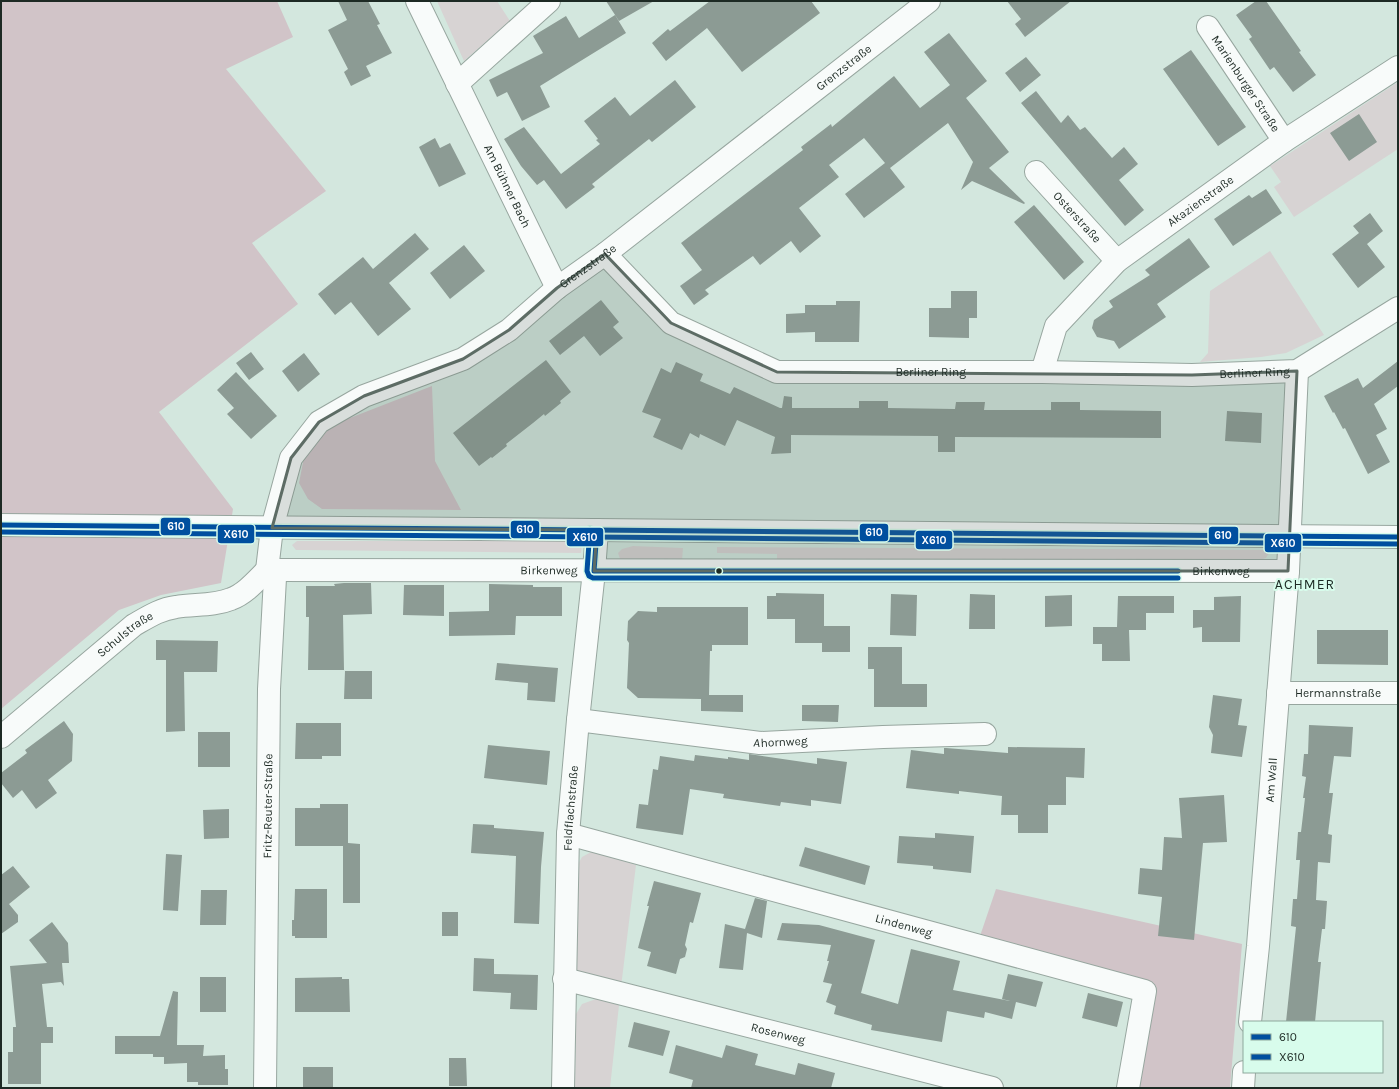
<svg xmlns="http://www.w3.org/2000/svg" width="1399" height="1089" font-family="Karla,sans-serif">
<rect width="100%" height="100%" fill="#d3e7de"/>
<path fill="#d7d3d3" d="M437,1H497L510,21L464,61Z
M1398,82V149L1294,217L1274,187L1281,182L1270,166Z
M1270,251L1324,335L1286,353L1261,357L1200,362L1208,353L1210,291Z
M297,541H576L582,545L581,553L304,550H296L292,545Z
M633,546L683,548L682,561L620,559L618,553L622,549Z
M717,547L1271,550L1266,558L1249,563L1227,566L777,559V554L717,553Z
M593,851L636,865L621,987L584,978L577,970L573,961L576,868L582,857Z
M596,999L619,1005L610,1088H575L576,1014L582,1004Z"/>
<path fill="#d1c4c8" d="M1,1H277L293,37L226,69L326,191L252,243L298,304L159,412L233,509L221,583L161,595L119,610L1,709Z
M432,386L435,461L461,510L322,509L308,499L299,483L304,457L332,425Z
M996,889L1242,944L1230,1088H1135L1150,986L980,936Z"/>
<path fill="#8c9b94" d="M338,1H368L380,24L377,25L392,53L366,66L371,76L351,86L344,72L348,69L328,30L347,20Z
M606,1H654L619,21Z
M710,1H811L820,13L742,72L707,28L666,61L652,43L668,29L670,31Z
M1007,1H1071L1025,37L1015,24L1021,19Z
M1256,1H1266L1301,51L1299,52L1316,75L1293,92L1274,67L1270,70L1249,39L1252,37L1236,15Z
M615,15L626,33L540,86L550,107L522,121L507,92L497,97L489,80L543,53L533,36L566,16L579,38Z
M949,33L987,81L966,98L1009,152L989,168L1025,203L1024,204L972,181L961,190L973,162L948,123L890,168L905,187L864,218L845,194L885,163L864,138L829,165L839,177L799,208L821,236L800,253L791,241L760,265L753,256L705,290L709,294L694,305L680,286L702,270L681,243L803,150L801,147L831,124L832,127L894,76L920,108L950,85L924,52Z
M1191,50L1246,127L1218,146L1163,69Z
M1026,57L1041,75L1020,92L1005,73Z
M675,80L696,107L652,142L649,139L592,184L595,187L566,209L544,180L537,185L521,166L504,139L524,127L561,174L600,144L596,140L598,139L584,121L615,97L630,116Z
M1036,91L1061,123L1068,115L1080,130L1085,127L1112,158L1124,147L1138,164L1119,180L1144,210L1125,226L1021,103Z
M1359,114L1377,142L1349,161L1330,133Z
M435,138L440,148L450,143L466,174L439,187L419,147Z
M1266,189L1282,213L1233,246L1214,219L1249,195L1252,198Z
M1034,205L1084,262L1064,280L1014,222Z
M1370,213L1383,231L1367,244L1385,267L1358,288L1332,254L1359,233L1353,226Z
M415,233L429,249L389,283L411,309L378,336L351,302L335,315L318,294L363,257L373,269Z
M1189,238L1210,267L1157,304L1166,317L1119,349L1114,341L1097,337L1092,328L1094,320L1113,307L1109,301L1150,275L1145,270Z
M464,245L485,271L450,299L430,273Z
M951,291H977V318H969V338L929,337V308H951Z
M601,300L619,322L613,327L623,338L600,356L584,336L560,355L549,341Z
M836,301H860L859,342H815V332L786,333V314L805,313V305H836Z
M251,352L264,369L249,380L236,363Z
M304,353L320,374L298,392L282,371Z
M546,360L571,392L560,401L561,403L545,416L544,414L533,423L506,444L507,446L492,458L491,457L479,466L453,433Z
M1398,361V386L1374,404L1387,429L1376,435L1390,462L1368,474L1345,428L1343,429L1334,412L1333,413L1324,396L1358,378L1363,388Z
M676,362L703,374L700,381L730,394L734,387L780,408H782L784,396L792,397V408H859V401H888V408L955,409L956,402H985L984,410H1051V402H1080V410L1161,411V438L955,437V452H938V436L791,435V453L771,454L775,437L737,420L725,446L700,434L699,438L690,433L682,450L653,437L661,419L642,412L661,368L671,373Z
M236,372L277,416L251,439L227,414L234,408L217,390Z
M1227,411L1262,413L1261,443L1225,441Z
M344,583H371L372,614L343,615L344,670H308L309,617H306V586H335L334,584Z
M489,584L533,585V587H562V616H516L515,635L449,636V612L489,611Z
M404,585H444V616L403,615Z
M776,593L824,594V626H850V652H822V643H795V619H767V596H776Z
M891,594L917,595L916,636L890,635Z
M970,594L995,595V629H969Z
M1072,595V626L1045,627V596Z
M1118,596H1174V613H1146V630H1129L1130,661H1102V644H1093V627H1117Z
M1241,596L1240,642H1202V627L1193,628V610H1214V597Z
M657,607H748V645H712V651H710L709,695H743V712L701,711V699L638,698L627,688L629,643L627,640L628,621L638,611L657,612Z
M1317,630H1388V665L1317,664Z
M156,640L218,641L217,672H184L185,731L166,732V660H156Z
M868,647H902V684H927V707H874V669H868Z
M497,663L558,668L555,702L527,700L528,683L495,680Z
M345,671H372V699H344Z
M1213,695L1242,699L1238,725L1247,726L1242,757L1211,753L1213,735L1209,727Z
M802,705H839L838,722L802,721Z
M64,721L73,734L72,761L48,780L57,793L36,809L22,790L13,798L1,783V773L27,753L25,750Z
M296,723H341V756H322V759H295Z
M1309,725L1353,727L1351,757L1334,756L1329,793H1333L1328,834L1332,835L1330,863L1318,862L1316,900L1327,901L1325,929H1322L1318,962H1321L1315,1022H1286L1296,927L1291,926L1293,899H1297L1300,860H1296L1298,832H1301L1305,798H1303L1306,777L1302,776L1304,754H1308Z
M198,732H230V767H198Z
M488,745L550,751L547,785L484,778Z
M1008,747L1085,748L1084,778L1066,777V805H1048V833H1018V815H1001L1002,796L959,791V794L906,788L911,750L944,754V748H946L1008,753Z
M749,754L817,764V758L847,762L841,804L811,800V806L781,802L780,806L723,798L724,794L690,789L683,835L636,828L639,804L648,805L653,769L658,770L660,756L694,761L695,755L728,759V757L749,760Z
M1224,795L1227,842L1203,843L1194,940L1158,936L1162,897L1138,894L1140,868L1162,870L1164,837L1182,838L1179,798Z
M320,804H348V843L360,844V903H343V846H295V808H320Z
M229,809V838L204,839L203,810Z
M473,824L494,825V828L544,832L541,867L539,924L514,923L516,856L471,853Z
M935,833L974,836L971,873L933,869V866L897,863L899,836L935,838Z
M805,847L870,866L865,885L799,866Z
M166,854L182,855L178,911L163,910Z
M13,866L30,887L9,904L18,915V922L1,934V875Z
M654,881L701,893L693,923L690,922L685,945L687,949L685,957L680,959L676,974L647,966L651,952L638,948L649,906H647Z
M295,889H327V938H295V936H292V920H294Z
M201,890H227L226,925H200Z
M755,898L767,901L762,938L747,933L743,970L719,968L725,924L745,929Z
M442,912H458V936H442Z
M52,922L68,943L69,963H62L64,986L61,982L42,984L47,1027H53V1043H41V1084H8V1052H13V1027H16L10,966L47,963L29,940Z
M782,923L819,925L875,940L861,993L898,1004L911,949L960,961L953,990L1010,1001L1002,999L1008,974L1043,982L1036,1007L1016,1002L1012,1019L985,1012L984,1018L947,1011L942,1042L871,1030L872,1025L834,1014L836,1006L826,1002L832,984L823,982L829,961H827L831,945L777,940Z
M474,958L494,959V974L538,975L537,1010L510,1009L511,993L473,991Z
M200,977H226V1012H200Z
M342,977V979H349L350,1012H295V978Z
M173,991L178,992L177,1045H204L203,1056L225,1055V1069H228V1085H198V1082H187V1063L164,1064V1057H153V1054H115V1036H160Z
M1088,993L1123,1002L1117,1027L1082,1018Z
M634,1022L670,1031L663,1056L628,1047Z
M676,1045L722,1058L726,1045L758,1054L755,1065L795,1075L798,1063L835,1073L831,1088H691L693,1080L669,1073Z
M449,1058H466L467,1086H449Z
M303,1067H333V1088H303Z"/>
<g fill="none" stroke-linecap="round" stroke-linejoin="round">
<defs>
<g id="minor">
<path id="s1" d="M417,1L557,288"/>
<path id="s2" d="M1208,27L1284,141"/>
<path d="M457,84L549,1"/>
<path id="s3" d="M1036,172L1117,261"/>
<path id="s4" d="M605,254L671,323L777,372H1042L1192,375L1297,371L1398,308"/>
<path id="s5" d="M1042,372L1056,326L1117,261L1284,141L1398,67"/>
<path d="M1,525L1398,537"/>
<path id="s6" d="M267,570L1288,571"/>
<path id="s7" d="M267,570L272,528L291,458L319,422L364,396L463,359L509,330L557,288L605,254L929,1"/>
<path id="s8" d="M1278,693H1398"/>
<path id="s9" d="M578,720L760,743L883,737L985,734"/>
<path id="s10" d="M1,737L134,625C148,617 160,609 176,607C194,604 214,606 231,599C245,594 256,581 267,570"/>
<path id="s11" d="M568,834L1145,991L1128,1088"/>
<path id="s12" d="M564,979L992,1088"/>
<path id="s13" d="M1250,1022L1258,946L1288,571L1297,371"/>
<path id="s14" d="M265,1088L269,689L275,578L267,570"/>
<path id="s15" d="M563,1088L568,834L578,720L594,571L597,530"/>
<path d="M1243,1088L1244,1072"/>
</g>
</defs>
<use href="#minor" stroke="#97a69f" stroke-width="24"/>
<use href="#minor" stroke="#f8fbfa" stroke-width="22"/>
<defs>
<path id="bus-1" d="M1,525L1398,537
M597,530L594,571H1178"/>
<path id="bus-2" d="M590,529L587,571L589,576L593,578H1178
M1,532L1398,544"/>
</defs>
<use href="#bus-1" stroke="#d8fcec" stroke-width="8"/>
<use href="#bus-2" stroke="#d8fcec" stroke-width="8"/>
<use href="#bus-1" stroke="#004f9f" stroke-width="5"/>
<use href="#bus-2" stroke="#004f9f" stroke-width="5"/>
</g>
<path fill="#5d6c65" fill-opacity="0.2" stroke="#5d6c65" stroke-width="3" stroke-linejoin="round" d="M605,254L671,323L777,372L1192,375L1297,371L1288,571H594L597,530L272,528L291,458L319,422L364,396L463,359L509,330L557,288Z"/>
<circle fill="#1d2a24" stroke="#d8fcec" stroke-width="1.5" cx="719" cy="571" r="3.5"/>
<g text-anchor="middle" stroke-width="4" stroke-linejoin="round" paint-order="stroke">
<g font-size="12" fill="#1d2a24" stroke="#d8fcec">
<text dy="4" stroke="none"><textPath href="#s7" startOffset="798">Grenzstraße</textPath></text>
<text dy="4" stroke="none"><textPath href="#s2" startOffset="68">Marienburger Straße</textPath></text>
<text dy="4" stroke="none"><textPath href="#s1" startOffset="206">Am Bühner Bach</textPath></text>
<text dy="4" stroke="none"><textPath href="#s5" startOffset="240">Akazienstraße</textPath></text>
<text dy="4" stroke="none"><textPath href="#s3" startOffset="61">Osterstraße</textPath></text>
<text dy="4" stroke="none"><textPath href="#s7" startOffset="474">Grenzstraße</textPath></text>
<text dy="4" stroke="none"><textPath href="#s4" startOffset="366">Berliner Ring</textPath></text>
<text dy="4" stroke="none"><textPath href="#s4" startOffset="690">Berliner Ring</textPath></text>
<text dy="4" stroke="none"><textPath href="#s6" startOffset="282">Birkenweg</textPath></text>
<text dy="4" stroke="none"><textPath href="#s6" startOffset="954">Birkenweg</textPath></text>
<text dy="4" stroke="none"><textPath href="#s10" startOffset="161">Schulstraße</textPath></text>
<text dy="4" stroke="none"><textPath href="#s8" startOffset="60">Hermannstraße</textPath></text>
<text dy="4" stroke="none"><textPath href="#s9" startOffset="204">Ahornweg</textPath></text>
<text dy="4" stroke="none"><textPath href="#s13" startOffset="243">Am Wall</textPath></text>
<text dy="4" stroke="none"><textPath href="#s14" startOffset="282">Fritz-Reuter-Straße</textPath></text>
<text dy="4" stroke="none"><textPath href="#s15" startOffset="280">Feldflachstraße</textPath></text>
<text dy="4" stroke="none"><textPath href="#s11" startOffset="348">Lindenweg</textPath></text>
<text dy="4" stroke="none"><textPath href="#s12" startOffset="221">Rosenweg</textPath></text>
</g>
<g font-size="14" letter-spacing="1" fill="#1d2a24" stroke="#d8fcec">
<text x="1305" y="589">ACHMER</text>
</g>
</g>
<g stroke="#d8fcec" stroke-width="1.5">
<rect x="160" y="517" width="31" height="19" rx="4" fill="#004f9f"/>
<rect x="510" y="520" width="30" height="19" rx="4" fill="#004f9f"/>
<rect x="859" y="523" width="30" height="19" rx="4" fill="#004f9f"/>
<rect x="217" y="524" width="38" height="20" rx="4" fill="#004f9f"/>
<rect x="1208" y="526" width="31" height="19" rx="4" fill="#004f9f"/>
<rect x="566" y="527" width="38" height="20" rx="4" fill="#004f9f"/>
<rect x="915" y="530" width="38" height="20" rx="4" fill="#004f9f"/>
<rect x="1264" y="533" width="38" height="20" rx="4" fill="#004f9f"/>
</g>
<g font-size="11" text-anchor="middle" font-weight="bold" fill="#fff">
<text x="176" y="530">610</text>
<text x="525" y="533">610</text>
<text x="874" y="536">610</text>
<text x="236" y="538">X610</text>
<text x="1223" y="539">610</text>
<text x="585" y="541">X610</text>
<text x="934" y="544">X610</text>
<text x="1283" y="547">X610</text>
</g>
<rect width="1399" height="1089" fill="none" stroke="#1d2a24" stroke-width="4"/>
<rect x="1243" y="1021" width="140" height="52" fill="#d8fcec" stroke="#8da89c"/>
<rect x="1251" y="1034" width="20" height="6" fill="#004f9f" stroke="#8da89c"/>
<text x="1279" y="1041" font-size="12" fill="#1d2a24">610</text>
<rect x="1251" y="1054" width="20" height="6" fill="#004f9f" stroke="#8da89c"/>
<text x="1279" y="1061" font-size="12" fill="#1d2a24">X610</text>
</svg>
